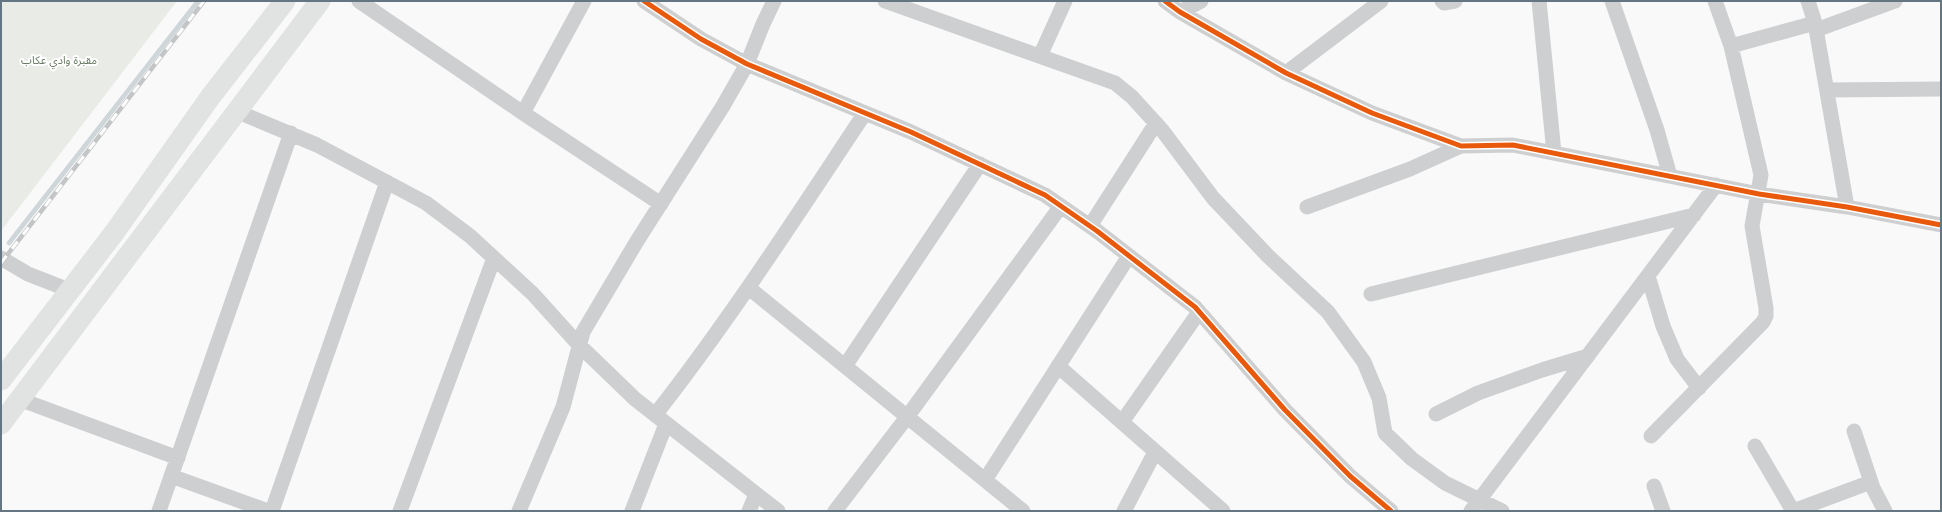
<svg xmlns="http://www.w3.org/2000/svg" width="1942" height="512" font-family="Helvetica,'Noto Sans Arabic',sans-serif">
<rect width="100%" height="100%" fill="#f9f9f9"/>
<path fill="#e8ebe6" d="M1,1H177L1,231Z"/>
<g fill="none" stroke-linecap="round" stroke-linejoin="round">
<path stroke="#ced6d9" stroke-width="4.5" d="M9,243L198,1"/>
<path stroke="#cecfd0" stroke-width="15" d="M359,1L523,113L661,204
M644,1L701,39L747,64L911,132L1045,195L1097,231L1195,307L1285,410L1350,476L1391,511
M885,1L1115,83L1132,97L1162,130L1213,198L1268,256L1328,312L1364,362L1379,398L1385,433L1412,459L1445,483L1502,511
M1165,1L1180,12L1286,73L1372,113L1461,146L1513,145L1759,194L1847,207L1941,225
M1442,1L1444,3L1455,1
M1539,1L1554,153
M1612,1L1657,130L1670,176
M1808,1L1815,23L1847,207
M1180,12L1201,1
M1816,30L1895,1
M1731,46L1815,23
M1040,56L1065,1
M1286,73L1381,1
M1827,90L1941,89
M236,111L317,145L426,203L470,236L533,294L579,345L635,399L778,511
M523,113L584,1
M1307,207L1410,169L1461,146
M1090,226L1156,123
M1,258L28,274L69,290
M1648,276L1663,326L1677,359L1699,388
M749,288L1023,511
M1371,294L1694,215
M845,366L980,164
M1058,366L1223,511
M19,399L178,458
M1436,414L1478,393L1542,370L1588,356
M655,415C731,318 797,215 865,113
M1122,422L1199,312
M1854,431L1873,488L1885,511
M1651,436L1763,322L1766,316V308L1752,226L1761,175L1731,46L1715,1
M1755,446L1793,511
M171,476L268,511
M985,480L1129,256
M1654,486L1663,511
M159,511L291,133
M272,511L387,182
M400,511L494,258
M519,511L563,407L583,332L637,241L723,106L747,64L763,24L774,1
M632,511L666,424
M749,511L756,494
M835,511L907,417L1061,206
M1124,511L1155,452
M1471,511L1716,185
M1793,511L1871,482"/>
<path stroke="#e1e2e2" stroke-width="21" d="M1,380L114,233L211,96L285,1
M1,424L320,1"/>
<defs>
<path id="rail" d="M1,263L204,1"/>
</defs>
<use href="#rail" stroke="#c3c5c6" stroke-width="4.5"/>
<use href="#rail" stroke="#fff" stroke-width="3" stroke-dasharray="9" stroke-linecap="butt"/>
<defs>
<path id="cycleway" d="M644,1L701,39L747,64L911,132L1045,195L1097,231L1195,307L1285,410L1350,476L1391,511
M1165,1L1180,12L1286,73L1372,113L1461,146L1513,145L1759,194L1847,207L1941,225"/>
</defs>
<use href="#cycleway" stroke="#fff" stroke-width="8"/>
<use href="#cycleway" stroke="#e8590c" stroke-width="5"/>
</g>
<g text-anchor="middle" stroke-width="4" stroke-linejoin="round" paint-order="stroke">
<g font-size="11" fill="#687a64" stroke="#fff">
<text x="59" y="64">مقبرة وادي عكاب</text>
</g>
</g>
<rect width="1942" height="512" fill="none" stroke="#657683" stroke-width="4"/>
</svg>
